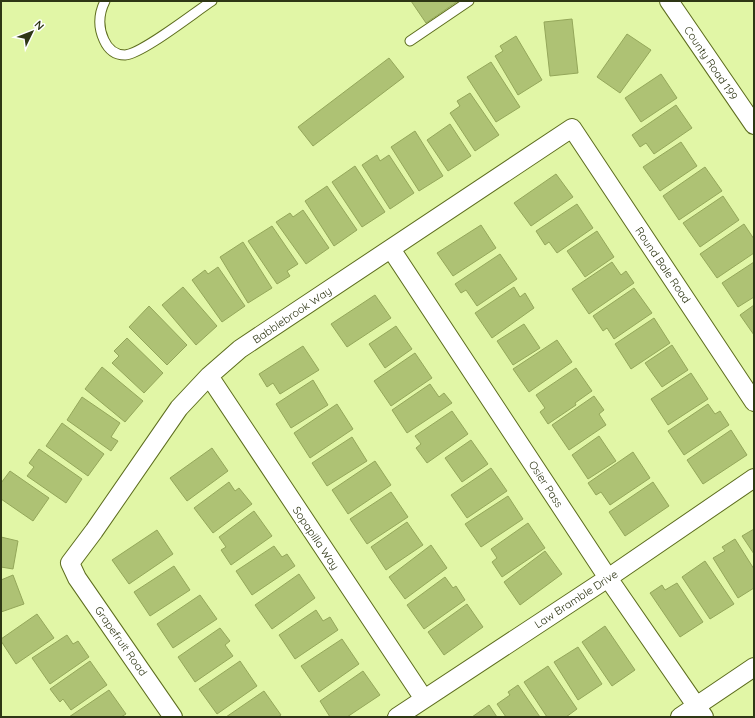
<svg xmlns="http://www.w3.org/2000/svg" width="755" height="718" font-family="Quicksand,sans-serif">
<rect width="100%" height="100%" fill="#e1f6a6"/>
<path fill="#aec274" stroke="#94a75a" d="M411,1H458L426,23Z
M572,19L578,73L550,76L544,22Z
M627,34L651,50L620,93L597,77Z
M516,36L542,80L518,95L495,56L503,51L500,46Z
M389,58L404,77L313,146L298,127Z
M491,62L520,107L496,122L467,77Z
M661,74L677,98L641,122L625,98Z
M470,93L499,135L475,151L450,113L460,106L457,101Z
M676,105L692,128L654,154L646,143L640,147L632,135Z
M450,124L471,156L448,171L427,140Z
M415,131L443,176L419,191L391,147Z
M681,142L697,166L660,191L643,167Z
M377,155L380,161L389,155L414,193L390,209L362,165Z
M355,166L385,212L362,227L332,182Z
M705,167L722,191L679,220L663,196Z
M556,174L573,197L531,226L514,203Z
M327,186L357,230L334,246L305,201Z
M723,196L739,220L700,247L683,223Z
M577,204L593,228L557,253L549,242L545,245L536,231Z
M303,210L329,248L306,264L276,222L290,213L293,217Z
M744,224L754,239V253L717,278L700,254Z
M481,225L496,248L453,276L437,253Z
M272,226L298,264L287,271L290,276L277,284L248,241Z
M597,231L614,257L585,277L567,251Z
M243,242L272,288L248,303L220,257Z
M500,254L517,279L477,306L466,290L461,293L455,284Z
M612,262L621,275L626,271L634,283L589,314L572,289Z
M754,262V297L738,307L722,283Z
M218,267L245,306L222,322L192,280L205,270L208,274Z
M183,287L217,326L196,345L162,305Z
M514,287L520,297L525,293L534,308L492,338L475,313Z
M634,288L652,313L614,339L607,328L603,331L593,316Z
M375,295L391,318L347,347L331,324Z
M754,305V335L740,315Z
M149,306L187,345L167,365L129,327Z
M654,318L670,343L631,369L615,344Z
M524,324L540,348L513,365L497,341Z
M396,326L412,349L385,368L369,344Z
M127,338L163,373L144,393L112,363L119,356L114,351Z
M557,340L572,362L529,392L513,369Z
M672,345L688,370L662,387L645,363Z
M303,346L319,370L280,394L273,383L267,387L259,374Z
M415,353L432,378L391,406L374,381Z
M102,367L143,401L125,422L85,389Z
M576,368L592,391L575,403L576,405L548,424L540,412L545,408L536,395Z
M691,373L708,399L668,425L651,399Z
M313,380L328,405L291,428L276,404Z
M430,384L439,397L444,393L452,403L407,433L392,410Z
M594,396L604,410L599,414L606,425L569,450L552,425Z
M82,397L120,423L111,437L118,441L111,451L67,420Z
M337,404L353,429L310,458L294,433Z
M708,404L715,414L720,411L729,425L684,455L668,431Z
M452,411L468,434L427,463L416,448L421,444L415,436Z
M62,423L104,454L88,476L46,446Z
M731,430L747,455L703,484L687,460Z
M599,436L616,461L588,479L572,455Z
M352,437L367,461L327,486L312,463Z
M471,440L488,464L462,482L445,458Z
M212,448L228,471L187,501L170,478Z
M39,449L82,479L66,503L27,476L34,467L29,463Z
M633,452L650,478L610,505L601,492L596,495L588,483Z
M375,461L391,485L348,514L332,490Z
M491,468L507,491L467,518L451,495Z
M10,471L49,498L33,521L1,499V483Z
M229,482L235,491L239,488L252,504L213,533L194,508Z
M653,482L669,506L625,536L609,512Z
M391,492L408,517L367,544L350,519Z
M508,496L523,519L481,547L465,524Z
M254,511L272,536L231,565L221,550L226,547L219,537Z
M407,522L423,545L386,570L371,547Z
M528,523L545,548L502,577L492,562L497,558L491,549Z
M754,529V554L742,536Z
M157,530L173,554L129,584L112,560Z
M1,537L18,541L13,569L1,567Z
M735,539L754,569V588L738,598L713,558L725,551L722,547Z
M431,545L447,568L405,599L389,577Z
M274,546L282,557L287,554L295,566L252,595L236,571Z
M545,551L562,574L520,605L504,582Z
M705,561L734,604L710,619L682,577Z
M174,566L190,590L150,616L134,592Z
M299,574L315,598L272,629L255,605Z
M13,575L24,604L1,612V580Z
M445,577L453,588L456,586L465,600L424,629L407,605Z
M677,583L703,622L680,637L650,593L662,585L665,590Z
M200,595L217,619L173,648L157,624Z
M467,604L483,627L444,655L428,632Z
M316,610L323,621L330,617L338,630L295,659L279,635Z
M37,614L54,638L16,664L1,641V639Z
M605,626L635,670L612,686L582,642Z
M220,628L230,641L225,645L233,656L195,682L178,657Z
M67,635L73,644L78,641L89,657L50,684L32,658Z
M342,639L359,664L319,692L301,666Z
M578,647L602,684L578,700L554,662Z
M90,661L107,685L71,710L63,699L60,702L50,689Z
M240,661L257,686L217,714L199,689Z
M548,666L577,709L566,717H547L524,682Z
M363,671L380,695L347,717H330L320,701Z
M518,685L540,717H506L497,704L510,695L508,692Z
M109,690L126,714L121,717H69Z
M264,691L281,715L278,717H226Z
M489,705L497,717H472Z"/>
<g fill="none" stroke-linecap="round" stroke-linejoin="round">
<defs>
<path id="lane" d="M105,1C99,13 98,27 104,40C108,49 115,55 125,55C142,54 195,12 212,1
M410,41L469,1"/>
<path id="street" d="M669,1L754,125
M391,249L608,578L704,717
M209,376L424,699
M173,717L77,578L70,563L94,531L179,408L209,376L240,349L572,128L754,402
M397,717L608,578L754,478
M680,717L754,667"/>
</defs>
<use href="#lane" stroke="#5d6d1e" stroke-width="11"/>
<use href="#street" stroke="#5d6d1e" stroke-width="20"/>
<use href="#lane" stroke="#fff" stroke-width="9"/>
<use href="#street" stroke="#fff" stroke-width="18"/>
</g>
<g text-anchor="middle" stroke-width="4" stroke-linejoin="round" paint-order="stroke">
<g font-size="11" fill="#2e3615" stroke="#fff">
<text transform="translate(711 63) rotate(56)" y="4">County Road 199</text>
<text transform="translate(663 265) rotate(56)" y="4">Round Bale Road</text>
<text transform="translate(292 315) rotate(-34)" y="4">Babblebrook Way</text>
<text transform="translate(546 484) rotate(57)" y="4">Osier Pass</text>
<text transform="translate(316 538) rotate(56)" y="4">Sopapilla Way</text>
<text transform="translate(576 599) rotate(-33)" y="4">Law Bramble Drive</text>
<text transform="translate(121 641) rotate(55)" y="4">Grapefruit Road</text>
</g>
</g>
<rect width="755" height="718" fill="none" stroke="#2e3615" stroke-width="4"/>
<g transform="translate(32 32) rotate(47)" stroke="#ffffff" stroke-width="3" paint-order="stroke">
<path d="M0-3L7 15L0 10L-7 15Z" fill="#2e3615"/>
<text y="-6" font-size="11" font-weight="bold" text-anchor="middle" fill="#2e3615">N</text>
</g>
</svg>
